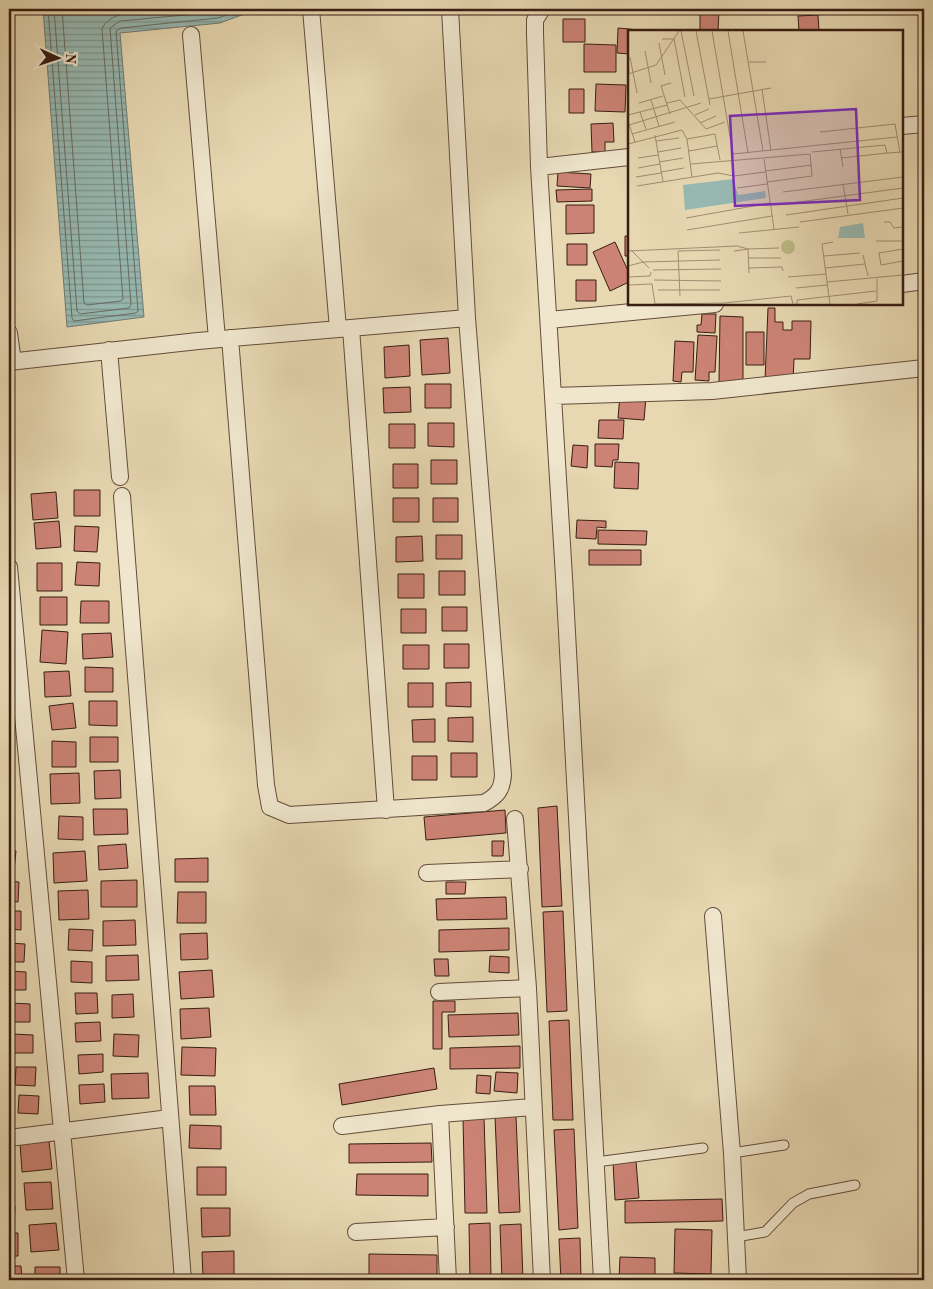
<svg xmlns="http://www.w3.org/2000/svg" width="933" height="1289" font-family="'Old Standard TT',serif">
<defs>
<pattern id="water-rules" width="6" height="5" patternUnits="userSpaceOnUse" patternTransform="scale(1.25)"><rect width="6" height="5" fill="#97b9b2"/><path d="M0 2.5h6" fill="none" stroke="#7c968f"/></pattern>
</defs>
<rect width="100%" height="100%" fill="#e7d8b2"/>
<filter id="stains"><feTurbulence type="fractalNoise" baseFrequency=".004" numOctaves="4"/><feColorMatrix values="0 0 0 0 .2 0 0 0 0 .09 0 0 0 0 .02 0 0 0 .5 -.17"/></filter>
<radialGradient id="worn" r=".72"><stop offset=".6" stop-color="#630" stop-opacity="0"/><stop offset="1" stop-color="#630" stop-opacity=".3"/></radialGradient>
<path fill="url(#water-rules)" stroke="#717b72" d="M43,9H258L220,23L120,33L144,317L67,327Z"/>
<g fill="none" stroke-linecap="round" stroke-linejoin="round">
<path stroke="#686b62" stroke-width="1" d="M48,9L72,318L74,321L136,313L138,311L116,31L121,28L218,18L243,9
M54,9L77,311L80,314L129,308L131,305L110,28L120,21L217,12L225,9
M62,9L84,303L87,305L121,301L123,299L102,29C110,8 152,11 172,9"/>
</g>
<path fill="#cc8375" stroke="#381d12" d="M700,9H719L718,31H700Z
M818,15L819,31H799L798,16Z
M563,19H585V42H563Z
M618,28L639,30L629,31V54L617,53Z
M584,44L616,45V72H584Z
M596,84L626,85L625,112L595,111Z
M569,89H584V113H569Z
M613,123L614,142H605V152H592L591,124Z
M558,172L591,174L590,188L557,186Z
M592,189V201L557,202L556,190Z
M566,205H594V233L566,234Z
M625,236H629V256H625Z
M615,242L629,273V282L610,291L593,252Z
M567,244H587V265H567Z
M576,280H596V301H576Z
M768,308H775V322H783V330H792V321H811L810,359H794L793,381L765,380Z
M702,314H716L715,333L697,332V325H701Z
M720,316L743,317V383L719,382Z
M746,332H764V365H746Z
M698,335L717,336L715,372H709V381L695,380Z
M448,338L450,373L422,375L420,340Z
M675,341L694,342L693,372H682L681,382L673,381Z
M409,345L410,376L385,378L384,347Z
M425,384H451V408H425Z
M410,387L411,412L384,413L383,388Z
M620,395L646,397L644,420L618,418Z
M599,420H624L623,439L598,438Z
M428,423H454V447L428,446Z
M389,424H415V448H389Z
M595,444H619L618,460H613L612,467L595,466Z
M573,445L588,446L587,468L571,466Z
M431,460H457V484H431Z
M615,462L639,463L638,489L614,488Z
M393,464H418V488H393Z
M74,490H100V516H74Z
M56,492L58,518L33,520L31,494Z
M393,498H419V522H393Z
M433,498H458V522H433Z
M577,520L606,521V528L597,527L596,539L576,538Z
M59,521L61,547L36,549L34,523Z
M75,526L99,527L97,552L74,551Z
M598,530L647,531L646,545L598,544Z
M436,535H462V559H436Z
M422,536L423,561L396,562V537Z
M589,550H641V565H589Z
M77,562L100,563L99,586L75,585Z
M37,563H62V591H37Z
M439,571H465V595H439Z
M398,574H424V598H398Z
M40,597H67V625H40Z
M81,601H109V623H80Z
M442,607H467V631H442Z
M401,609H426V633H401Z
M42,630L68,632L66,664L40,662Z
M111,633L113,657L83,659L82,634Z
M444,644H469V668H444Z
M403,645H429V669H403Z
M85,667L113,668V692H85Z
M69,671L71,696L45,697L44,672Z
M471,682V707L446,706V683Z
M408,683H433V707H408Z
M89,701H117V726L89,725Z
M73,703L76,728L52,730L49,706Z
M473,717V742L448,741V718Z
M435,719V742H413L412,720Z
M90,737H118V762H90Z
M52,741L76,742V767H52Z
M451,753H477V777H451Z
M412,756H437V780H412Z
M120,770L121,798L95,799L94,771Z
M79,773L80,803L51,804L50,774Z
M557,806L562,906L542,907L538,808Z
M93,809H127L128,834L94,835Z
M505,810L506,833L426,840L424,817Z
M59,816L83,817V840L58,839Z
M492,841H504L503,856H492Z
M126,844L128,868L99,870L98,846Z
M9,850L16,851L14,871L9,870Z
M85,851L87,881L54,883L53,853Z
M208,858V882H175V859Z
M137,880V907H101V881Z
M9,881L19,882L18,902L9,901Z
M446,882H466L465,894H446Z
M88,890L89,919L59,920L58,891Z
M178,892H206V923H177Z
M506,897L507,919L437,920L436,899Z
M9,911H21V930L9,929Z
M563,911L567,1011L547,1012L543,912Z
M135,920L136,945L103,946V921Z
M509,928V950L439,952V930Z
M69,929L93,930L92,951L68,950Z
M207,933L208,959L181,960L180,934Z
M9,943L25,944L24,962H9Z
M138,955L139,980L106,981V956Z
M490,956L509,957V973L489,972Z
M434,959H448L449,976H435Z
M71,961L92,962V983L71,982Z
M212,970L214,997L181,999L179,972Z
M9,971L26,972V990H9Z
M75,993H97L98,1013L76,1014Z
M133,994L134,1017L112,1018V995Z
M433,1001H455V1012H442V1049H433Z
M10,1003L30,1004V1022H10Z
M209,1008L211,1037L181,1039L180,1009Z
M518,1013L519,1035L449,1037L448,1015Z
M569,1020L573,1120H553L549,1021Z
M100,1022L101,1041L76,1042L75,1023Z
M13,1034L33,1035V1053H13Z
M114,1034L139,1035L138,1057L113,1056Z
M520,1046V1068L450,1069V1048Z
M182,1047L216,1048L215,1076L181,1075Z
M103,1054V1072L79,1074L78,1055Z
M16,1067H36L35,1086L15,1085Z
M434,1068L437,1089L342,1105L339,1084Z
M496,1072L518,1073L517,1093L494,1091Z
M148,1073L149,1098L112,1099L111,1074Z
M477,1075L491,1076L490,1094L476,1093Z
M104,1084L105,1102L80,1104L79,1085Z
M189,1086H215L216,1115H190Z
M19,1095L39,1096L38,1114L18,1113Z
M495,1116H516L520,1212L499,1213Z
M463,1117H484L487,1213H465Z
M190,1125L221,1126V1149L189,1148Z
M574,1129L578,1228L559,1230L554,1130Z
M49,1141L52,1169L22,1172L20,1143Z
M431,1143L432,1162L349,1163V1144Z
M636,1161L639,1198L615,1200L613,1162Z
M197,1167H226V1195H197Z
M9,1171H11L12,1195H9Z
M357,1174H428V1196L356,1195Z
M51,1182L53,1209L26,1210L24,1183Z
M722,1199L723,1221L625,1223V1201Z
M9,1206H15L14,1229L9,1228Z
M201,1208H230V1236L202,1237Z
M56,1223L59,1250L31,1252L29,1225Z
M490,1223L491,1280H470L469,1224Z
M521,1224L523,1280H502L500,1225Z
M675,1229L712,1230L711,1274L674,1273Z
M9,1233H18V1256H9Z
M580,1238L581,1280H561L559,1239Z
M234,1251V1278H203L202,1252Z
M369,1254L437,1255V1276L369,1275Z
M620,1257L655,1258V1280H619Z
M9,1266H21L22,1280H9Z
M35,1267H60V1280H35Z"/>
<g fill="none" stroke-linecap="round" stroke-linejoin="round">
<defs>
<path id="service" d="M732,1153L784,1145
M596,1162L703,1148
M736,1237L765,1232L793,1203L809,1194L855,1185"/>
<path id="minor" d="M311,9L338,329
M542,9L535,20V33L539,167L564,577L602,1280
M191,35L217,339
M902,126L924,124
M539,167L629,157
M902,284L924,281
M549,320L715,304
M351,328L386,810
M9,333L13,362
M230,338L266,785L270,807L289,815L484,803C497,796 502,790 503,775L467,318L450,9
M109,350L120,477
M9,362L198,341L467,318
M554,396L712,391L924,368
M122,496L183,1280
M9,567L76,1280
M515,819L528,988L542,1280
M427,873L520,869
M713,916L732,1153L738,1280
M439,992L528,988
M440,1114L448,1280
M342,1126L440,1114L533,1107
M9,1138L170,1118
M356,1232L446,1227"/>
</defs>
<use href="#service" stroke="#644c3a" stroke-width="11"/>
<use href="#minor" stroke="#644c3a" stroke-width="18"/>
<use href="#service" stroke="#efe6cd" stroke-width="9"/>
<use href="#minor" stroke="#efe6cd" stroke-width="16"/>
</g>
<g transform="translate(628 30)">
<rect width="275" height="275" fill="#e7d8b2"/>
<path d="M153 217a7 7 0 1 1 14 0a7 7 0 1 1-14 0Z" fill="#bebc87"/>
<path d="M105,149L110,165L137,161L138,168L57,180L55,155ZM235,193L237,208H210L212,197Z" fill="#97b9b2"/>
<path fill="none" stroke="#a18d72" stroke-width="1" d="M53,1L66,66M68,1L82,75M84,1L105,124L269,107M100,1L120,123M115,1L135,121M34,9H46L57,67M31,13L37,45M17,21L23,53M2,27L9,63M121,32H138M0,44L28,35L51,1M134,59L143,121M81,69L143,58M23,70L31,96M11,73L35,66M39,73L52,70L78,99L97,92M12,82L18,99M42,84L33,56L43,53M0,85L39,75M67,85L81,79M0,91L7,112M72,93L88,86M1,95L73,73M192,102L267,94L272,122M4,104L47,92M27,105L35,152M59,109L87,104L92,130M28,111L51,108M0,114L54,100L59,109L64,147M212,119L215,137M61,121L89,116M30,122L53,118M184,122L257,115L259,123L275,122M10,128L30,125M213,128L259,123M136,129L146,199M31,132L55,128M63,134L182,124L184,146L139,152M10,138L32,134M137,141L184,135M33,142L56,138M8,147L33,143M215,154L220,184M9,156L90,143L106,146L137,142M109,158L139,154M155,162L275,147M156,174L275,158M158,185L275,168M58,188L142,173M172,192L275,178M256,192H262L266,198L275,197M59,200L144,186M111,203L171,197M248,211H275M275,219L251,223L253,235L275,231M3,220L21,238M0,221L109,216L120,219L151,218M106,221L120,219L121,243M235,225L240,246M196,226L232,223M120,228H153M0,236L15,232L92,230M120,238L154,237L155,241M197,238L237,234M25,240L93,239M0,247L22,246L23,242M160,247L198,244M26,250L93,251M199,252L275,245M0,255L24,254L27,274M168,258L199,255M30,260H92M52,266L50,221L92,220M27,274L96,273L163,266L165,274M169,274V270L248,261M202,274L194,214L205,212M229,274L249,271V249"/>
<path fill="#7b2cbf" fill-opacity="0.15" stroke="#7b2cbf" stroke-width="2.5" d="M228,79L232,170L107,176L102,86Z"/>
<rect width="275" height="275" fill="none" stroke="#381d12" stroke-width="2.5"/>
</g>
<rect width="933" height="1289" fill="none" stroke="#e7d8b2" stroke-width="30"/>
<rect x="10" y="10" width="913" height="1269" fill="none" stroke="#381d12" stroke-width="2.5"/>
<rect x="15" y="15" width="903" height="1259" fill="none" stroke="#381d12"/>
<g transform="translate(58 58) rotate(93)" stroke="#efe6cd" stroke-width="4" paint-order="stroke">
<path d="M0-4L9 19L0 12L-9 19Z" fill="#381d12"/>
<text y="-8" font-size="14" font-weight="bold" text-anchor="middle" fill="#381d12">N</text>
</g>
<rect width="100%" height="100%" filter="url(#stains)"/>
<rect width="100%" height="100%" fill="url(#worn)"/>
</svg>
